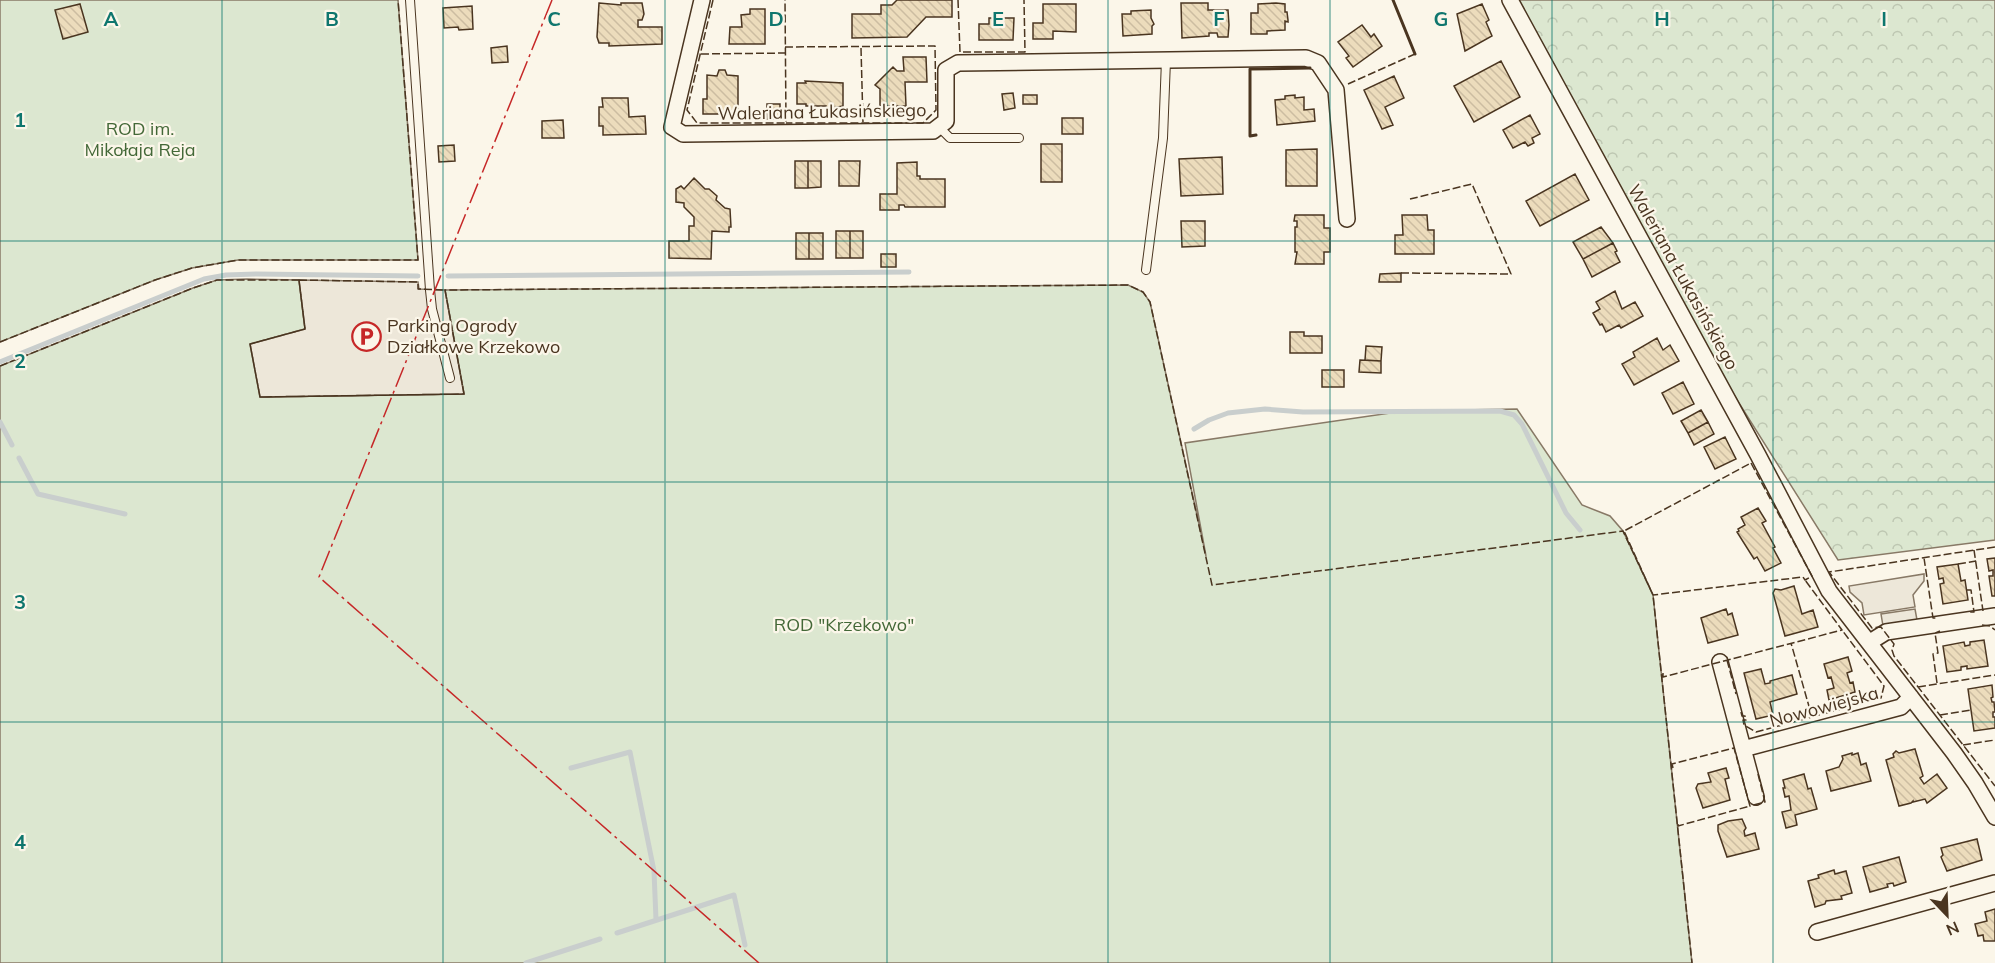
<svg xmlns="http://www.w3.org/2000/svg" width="1995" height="963" font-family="Mulish,sans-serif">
<defs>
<pattern id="forest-crowns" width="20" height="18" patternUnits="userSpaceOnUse" patternTransform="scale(1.5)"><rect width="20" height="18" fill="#dce7d0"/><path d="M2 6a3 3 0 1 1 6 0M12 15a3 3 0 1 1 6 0" fill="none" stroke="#bec7b2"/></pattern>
<pattern id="building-back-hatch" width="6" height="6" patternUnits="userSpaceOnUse" patternTransform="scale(1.5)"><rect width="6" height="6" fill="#ecdcbc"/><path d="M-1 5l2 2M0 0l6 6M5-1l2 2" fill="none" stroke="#ccbda1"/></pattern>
</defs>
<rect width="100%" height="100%" fill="#fbf6e9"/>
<path fill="#dce7d0" stroke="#887966" stroke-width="1.5" d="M0,0H398L418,260H238L192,268L155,280L0,342Z
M247,279L299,280L305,329L261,397L464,394L445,290L1128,285L1143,292L1150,302L1206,556L1185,443L1404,411L1517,409L1582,505L1610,516L1623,531L1653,595L1692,963H0V366L193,288L217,280Z"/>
<path fill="url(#forest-crowns)" stroke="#887966" stroke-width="1.5" d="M1517,0H1995V540L1838,560L1727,384Z"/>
<path fill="#ede7d9" stroke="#887966" stroke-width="1.5" d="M299,280L418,282L419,289L445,290L464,394L260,397L250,344L305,329Z
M1924,574V581L1913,595L1915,607L1864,615L1862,603L1850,592L1849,586Z
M1915,609L1917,620L1883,626L1881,614Z"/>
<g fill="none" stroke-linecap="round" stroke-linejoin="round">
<path stroke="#c9cecd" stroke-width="5" d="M448,276L909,272
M0,362L204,279L226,275L256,274L418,276
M0,422L12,445
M1194,429L1209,420L1228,413L1265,409L1303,412L1500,411L1514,415L1522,424L1566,513L1580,530
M19,458L38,494L125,514
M571,768L630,752L654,871L656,920
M617,933L734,895L745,945
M526,963L600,939"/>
</g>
<path fill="url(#building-back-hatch)" stroke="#4a3520" stroke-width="1.5" d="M897,0H952V17H926L907,37L852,38V14H881V5H892Z
M599,3L621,5V3H642L644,14L642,20H638V27H662V44L609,46V43H599L597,37Z
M1181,3H1208V10H1228L1229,25L1228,37H1218L1217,33H1209V36L1182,38Z
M1276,3L1285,4V12H1287L1288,20V22L1285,21V30L1267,31V34H1251V13H1258V4Z
M80,4L88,32L63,39L55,10Z
M1043,4H1076V32L1053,31V39H1033V23H1043Z
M1482,4L1489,20L1486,22L1492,36L1465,51L1457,14Z
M472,6L473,29L459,30L458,27L444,28L443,8Z
M750,9H765V44H729L730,27H742L741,15L750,14Z
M1151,10V18L1154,24L1152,26V34L1123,36L1122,14H1131V11Z
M989,18H1014L1013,40H979V24H989Z
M1362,25L1371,37L1374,34L1382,46L1353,67L1346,58L1349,56L1338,42Z
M507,46L508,62L492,63L491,48Z
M903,57H926L927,82H905L906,106H880V89L875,85L893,67L897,71H904Z
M1501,61L1520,97L1474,122L1454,86Z
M719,70H725L727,75L738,76V114H703V99H707V75L717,76Z
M1394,76L1404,98L1385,107L1393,125L1382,129L1364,90Z
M805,81L843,83V106L826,109V106H806V104H797V83H806Z
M1013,93L1015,108L1004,110L1002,94Z
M1023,95H1037V104H1023Z
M1295,95V98L1304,97V110L1314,109L1315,121L1277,125L1275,100L1285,99V96Z
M602,98H628L629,117L645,116L646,134L603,135V126H599V107H603Z
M767,104H780V119H767Z
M1530,115L1540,134L1532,138L1534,143L1528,146L1525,142L1513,148L1503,130Z
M1062,118H1083V134H1062Z
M563,120L564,138H542V121Z
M1041,144H1062V182H1041Z
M454,145L455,161L439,162L438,146Z
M1317,149V186H1286V150Z
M1222,157L1223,194L1181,196L1179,159Z
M795,161H808V188H795Z
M808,161H821V187L808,188Z
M839,161H860L859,186H839Z
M917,162V176H920V179H945V207H905L904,205H899V210H880V194H897V163Z
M1575,174L1589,200L1540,226L1526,201Z
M694,178L705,189H709L717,196L716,200L725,208L730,209L731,227H729V232L712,231L711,259L669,258V241H689V226H694V217L684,207V203L676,202V189L681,186L684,189Z
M1295,215H1324V228H1330V252H1324V264H1295L1297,252H1295V227H1297V221H1294Z
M1402,215H1427L1428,230H1434V254H1395V235H1403Z
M1181,221H1205V246L1182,247Z
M1601,227L1613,243L1583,259L1573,242Z
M836,231H850V258H836Z
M850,231H863V258H850Z
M796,233H809V259H796Z
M809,233H823V259H809Z
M1613,243L1617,251L1615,252L1620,262L1592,277L1583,259Z
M881,254H896V267H881Z
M1401,273V282H1379L1380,274Z
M1615,291L1622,309L1635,302L1643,316L1621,328L1619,325L1606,332L1602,324L1600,325L1593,313L1600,309L1596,302Z
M1290,332H1304V336H1322V353H1290Z
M1657,338L1663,350L1670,345L1679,361L1634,385L1622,364L1635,357L1633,352Z
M1366,346L1382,347L1381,361L1365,360Z
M1360,360L1381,361V373L1359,372Z
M1322,370H1344V387H1322Z
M1683,382L1694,404L1673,414L1662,393Z
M1701,410L1708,422L1688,433L1681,421Z
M1708,422L1714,434L1694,445L1688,433Z
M1725,437L1736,459L1715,469L1704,447Z
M1758,508L1766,521L1762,523L1775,547L1773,548L1781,563L1765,571L1757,557L1754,559L1737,532L1739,531L1738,529L1745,525L1741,517Z
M1995,558V596H1992L1989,576H1993V570L1989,571L1987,559Z
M1958,564L1961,581L1965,580L1968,600L1943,604L1940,584L1944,583L1943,578L1939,579L1937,567Z
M1794,586L1802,614L1813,610L1818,627L1785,636L1773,593L1775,589L1781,590Z
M1726,609L1728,615L1732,613L1738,635L1708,643L1701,618Z
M1984,640L1988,666L1967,669V666L1961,667V670L1947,672L1943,646L1964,642L1965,646L1970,645V642Z
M1848,657L1852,671L1847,673L1850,683L1853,682L1855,692L1829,700L1827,690L1834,688L1831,677L1828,678L1824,664Z
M1761,669L1765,684L1770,683V681L1792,675L1797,694L1770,702L1773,715L1756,719L1744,673Z
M1992,685L1993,697L1991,698L1992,702H1994L1995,712H1993V717H1995V728L1974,731L1968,689Z
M1915,749L1923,776L1920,778L1924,784L1937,774L1947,788L1927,803L1925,799L1913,802V801L1911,803L1899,806L1886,760L1894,757L1893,754L1896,751L1899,753Z
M1852,753V755L1858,753L1861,765L1866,763L1871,781L1831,791L1826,771L1839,767L1843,759L1842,756Z
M1726,768L1729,778L1725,779L1730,800L1703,808L1696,788L1698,784L1711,782L1708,773Z
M1804,774L1808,789L1811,788L1817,809L1795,815L1797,825L1786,828L1782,812L1791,810L1789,796L1785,797L1783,788H1785L1783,780Z
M1742,819L1746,828L1744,831L1745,836L1755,833L1759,849L1727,857L1718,831V825L1728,821Z
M1977,839L1982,860L1947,871L1941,857L1943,855L1941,848Z
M1899,857L1906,882L1894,886L1893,883L1887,884L1888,887L1870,892L1863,867Z
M1834,870L1835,874L1846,871L1852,893L1841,896L1842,899L1826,901L1825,904L1815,907L1808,881L1819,878L1818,875Z
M1995,909V941H1984L1983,935L1978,936L1975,924L1987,921L1985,912Z"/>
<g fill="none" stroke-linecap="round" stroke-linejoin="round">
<defs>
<path id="service" d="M410,0L430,290L432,309L450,378
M939,127L950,138H1019
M1146,270L1163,138L1166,60"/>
<path id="minor" d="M702,0L672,127L683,134L933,131L946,121V70L958,63L1306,58L1318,63L1336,90L1347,219
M1510,0L1758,455L1829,591L1954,753L1975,783L1995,817
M1870,642L1886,632L1995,616
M1720,662L1756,797
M1743,749L1901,707L1911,697
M1817,932L1995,883"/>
</defs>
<use href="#service" stroke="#4a3520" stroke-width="10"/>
<use href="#minor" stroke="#4a3520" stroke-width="18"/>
<use href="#service" stroke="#fbf6e9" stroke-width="8"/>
<use href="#minor" stroke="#fbf6e9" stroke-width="15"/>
<path stroke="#4a3520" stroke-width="1.5" stroke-dasharray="8 3" stroke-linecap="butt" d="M713,0L687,110L697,123H786L785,0
M958,0L960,52H1025L1024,0
M785,47L935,46L936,110L923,123H786
M861,48L863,123
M701,54L786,53
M1348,84L1415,54
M1401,273L1511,274L1472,184L1410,199
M299,280L418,282V289L445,290L464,394L260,397L250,344L305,329Z
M0,342L155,280L192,268L238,260H418L398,0
M0,366L193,288L217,280H299L305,329L250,344L260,397L464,394
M464,394L445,290L1128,285L1143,292L1150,302L1212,585L1623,531L1653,595L1692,963
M1751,463L1812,576L1805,580L1803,577L1653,595L1624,531Z
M1995,547L1829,572L1872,628L1881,627L1894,644L1892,650L1894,656L1995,786
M1974,550L1983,611
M1924,558L1933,618H1937
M1958,564L1976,561
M1967,590H1971L1974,612H1970
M1982,625L1990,626L1995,630
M1727,660L1736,694
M1663,673V677L1842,630L1805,580
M1937,683L1933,654L1938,653L1935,633L1940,631
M1918,687L1995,675
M1741,712L1742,716H1745L1746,720H1743L1744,725L1756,732L1812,717L1791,643
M1940,715L1971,710
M1812,717L1881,698L1884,686L1842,630
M1963,745L1995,740
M1673,768L1672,764L1734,748L1750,806L1765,802L1758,774
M1678,824V826L1750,806"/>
<path stroke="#4a3520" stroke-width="3" d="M1393,0L1415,54
M1256,135L1250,136V69L1310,68"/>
<path stroke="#c62828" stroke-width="1.5" stroke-dasharray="21 4.5 3 4.5" stroke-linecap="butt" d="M552,0L319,577L759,963"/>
</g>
<path fill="none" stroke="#0f766e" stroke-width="1.5" stroke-opacity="0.55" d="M222,0V963M443,0V963M665,0V963M887,0V963M1108,0V963M1330,0V963M1552,0V963M1773,0V963M0,241H1995M0,482H1995M0,722H1995"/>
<defs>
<symbol id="parking-ring" viewBox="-11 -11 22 22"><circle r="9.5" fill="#fbf6e9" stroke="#c62828" stroke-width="1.5"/><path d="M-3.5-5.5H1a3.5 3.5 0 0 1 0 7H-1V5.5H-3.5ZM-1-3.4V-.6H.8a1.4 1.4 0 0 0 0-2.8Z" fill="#c62828"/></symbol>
</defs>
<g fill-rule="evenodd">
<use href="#parking-ring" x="350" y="320" width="33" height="33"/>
</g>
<g text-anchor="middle" stroke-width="4.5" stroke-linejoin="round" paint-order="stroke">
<g font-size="18" fill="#4a3520" stroke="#fbf6e9">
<text transform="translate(822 112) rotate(-1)" y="6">Waleriana Łukasińskiego</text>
<text transform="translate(1683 277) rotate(61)" y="6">Waleriana Łukasińskiego</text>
<text transform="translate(1824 707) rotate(-15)" y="6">Nowowiejska</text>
</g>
<g font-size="18" fill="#436837" stroke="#fbf6e9">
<text x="140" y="135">ROD im.<tspan x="140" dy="21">Mikołaja Reja</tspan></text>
<text x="844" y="631">ROD "Krzekowo"</text>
</g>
<g font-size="18" fill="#4a3520" stroke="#fbf6e9" text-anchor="start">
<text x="387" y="332">Parking Ogrody<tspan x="387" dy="21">Działkowe Krzekowo</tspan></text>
</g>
</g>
<g font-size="20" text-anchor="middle" font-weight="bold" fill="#0f766e" stroke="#fbf6e9" stroke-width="4.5" stroke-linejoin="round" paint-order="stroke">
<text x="111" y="26">A</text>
<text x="332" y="26">B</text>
<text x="554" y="26">C</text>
<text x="776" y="26">D</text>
<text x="998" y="26">E</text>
<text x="1219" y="26">F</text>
<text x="1441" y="26">G</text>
<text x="1662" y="26">H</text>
<text x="1884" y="26">I</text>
<text x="20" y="127">1</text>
<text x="20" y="368">2</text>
<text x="20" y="609">3</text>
<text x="20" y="849">4</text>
</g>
<g transform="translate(1947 915) rotate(157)" stroke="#fbf6e9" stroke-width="4.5" paint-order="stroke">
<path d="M0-4.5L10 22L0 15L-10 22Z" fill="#4a3520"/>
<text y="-9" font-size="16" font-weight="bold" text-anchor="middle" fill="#4a3520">N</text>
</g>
</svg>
